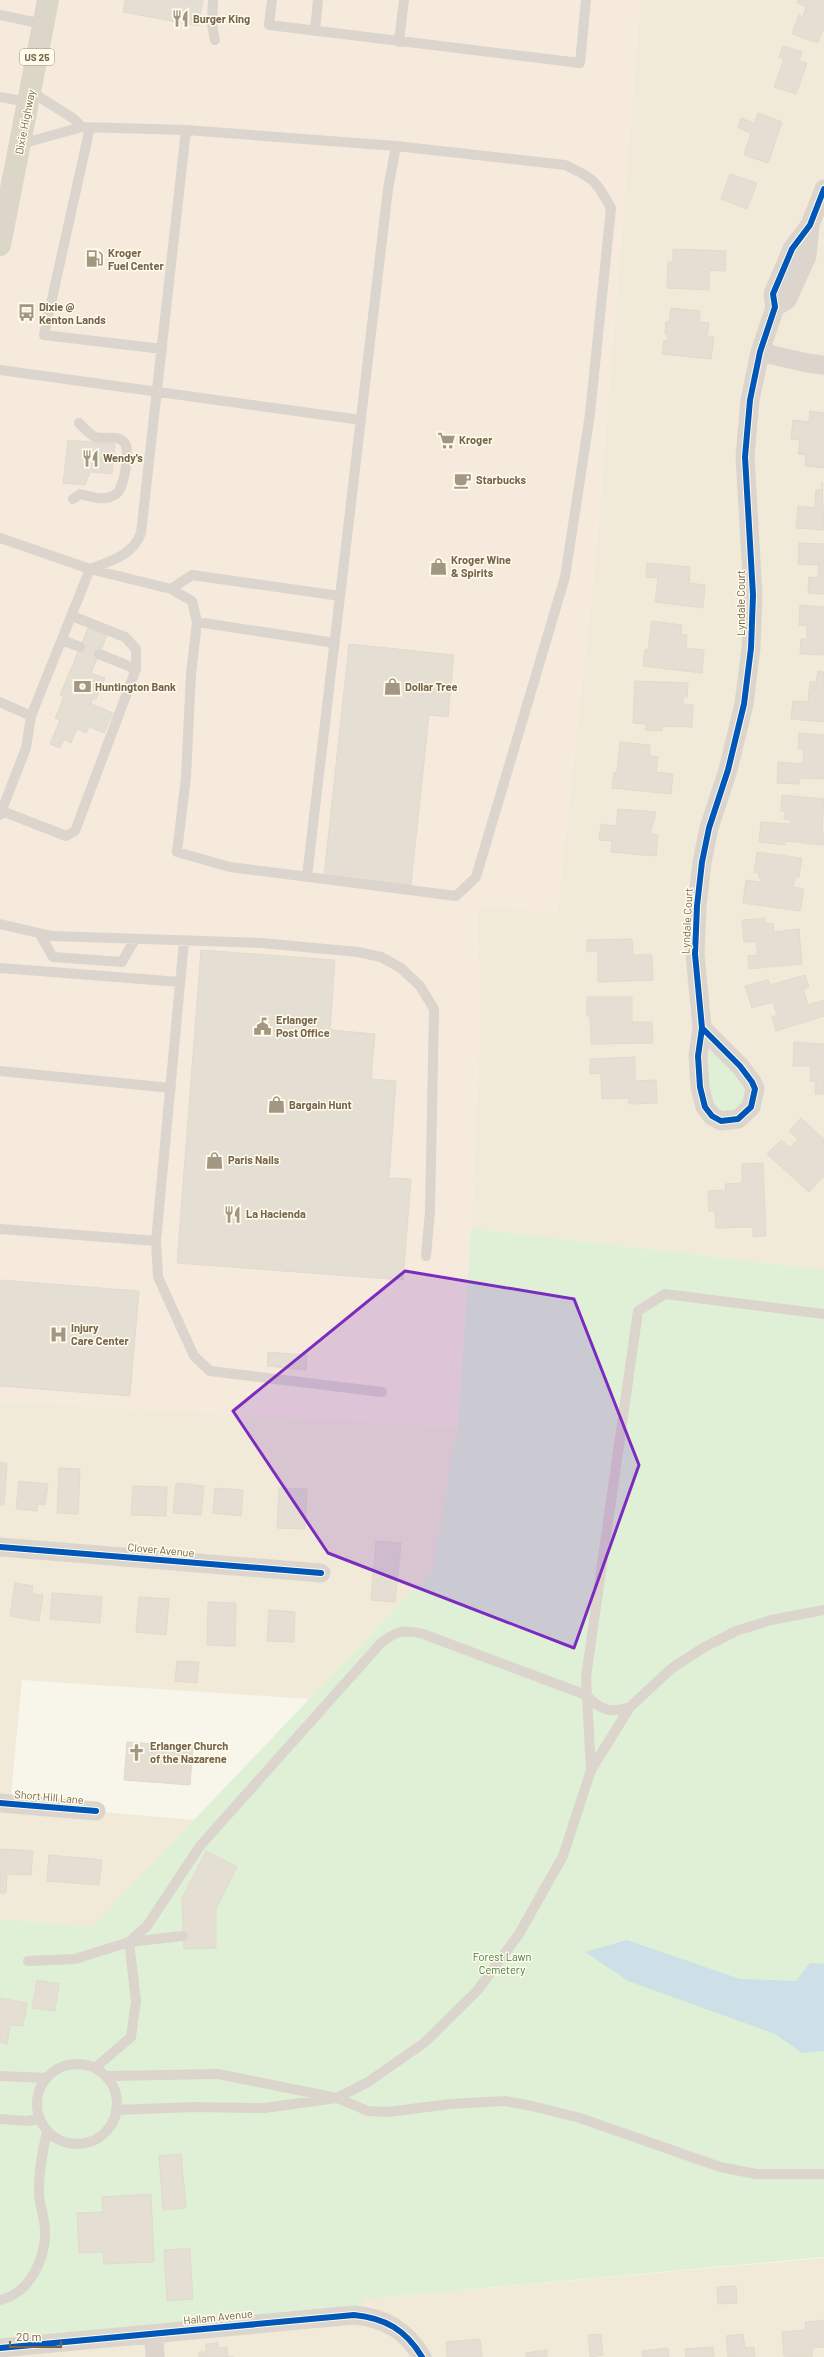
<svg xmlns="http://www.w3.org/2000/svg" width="824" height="2357" font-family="Barlow,sans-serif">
<rect width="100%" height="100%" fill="#f8f6eb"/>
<path fill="#f1ead8" d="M640,0H824V1270L471,1228L480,1014L476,907L557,911L595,561Z
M0,1401L458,1427L432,1570L309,1699L22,1680L10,1804L194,1820L92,1927L0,1919Z
M824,2258V2357H0L354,2315L365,2299Z"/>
<path fill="#f6eadc" d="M0,0H640L595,561L557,912L476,907L480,1014L471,1228L458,1427L0,1401Z"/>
<path fill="#dff0d6" d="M705,1040L747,1089L740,1110L720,1112L708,1102Z
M471,1228L824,1270V2257L366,2299L354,2315L0,2348V1919L92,1927L432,1570L458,1427Z"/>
<path fill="#cde0e8" d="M627,1940L740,1979L796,1981L810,1963L824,1964V2051L802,2053L775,2034L628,1981L585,1952Z"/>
<path fill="#e4dfd2" stroke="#e1dacd" d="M125,0H203L198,26L123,12Z
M798,0H824V27L818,43L792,34L799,15L803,17L806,6L797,3Z
M783,46L802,52L799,61L807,63L796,94L774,87L784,59L779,57Z
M758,113L782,122L768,163L744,155L751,133L738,128L741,118L754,123Z
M730,174L757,183L747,209L721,199Z
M673,249L726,251L725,271L709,270V290L667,288L668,262H673Z
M671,308L700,311L699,322L709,323L707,337H714L711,359L662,354L664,340L668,341V335L665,334L666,322H669Z
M810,411L824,413V468L805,466L806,455L798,454L800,440L791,439L793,420L809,422Z
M68,440L115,444L112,474L90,472L85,485L63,483Z
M822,482L824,530L796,528L798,506L815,508L816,490H822Z
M799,543L824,544V594L808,593L809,577L818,578L819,565L798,564Z
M647,563L690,567L689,583L705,585L703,608L655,602L658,578L646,577Z
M800,605L824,607V655L800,654L801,639H807V626L799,625Z
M652,621L682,625L681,634L687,635L686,648L704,650L702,673L643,666L645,649L648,650Z
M88,628L107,636L91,673L105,678L96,699L93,698L91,704L113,713L104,733L89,727L86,733L77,729L71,743L64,739L60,748L50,744L60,720L55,718L64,697L60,695Z
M349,644L454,655L448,717L429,715L411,885L324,876Z
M818,671L824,672V722L791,719L793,701L808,702L810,682H816Z
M635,681L688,683L687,697H683V704L693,705L692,727L662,726V731L645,730L646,724L633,723Z
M799,733L824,735V779L800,778L799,784L777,783L778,762L803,764L804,749H798Z
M620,742L650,745L649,756L658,757L656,772L673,774L671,794L612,788L614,772L617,773Z
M782,795L824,799L822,832H824V845L785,841V845L759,842L761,822L791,824V820L784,819L785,811H781Z
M618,809L656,812L650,834L658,835L656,856L611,852L612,841L599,840L601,824L616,826Z
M757,852L802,858L799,877H795L793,887L804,889L800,911L743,903L746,880L761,882V878H758L759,872L754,873Z
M765,918V924L773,923L774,932L799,929L802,964L749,969L748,956L758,955L756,941L744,942L742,920Z
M632,939L633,955H652L653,980L598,982V951L587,952V940Z
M201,950L335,960L330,1030L375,1034L371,1079L396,1081L389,1178L411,1179L403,1280L177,1263Z
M805,975L809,987L803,989L808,1005L824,1000V1016L776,1031L772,1017L777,1015L773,1002L752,1008L745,986L768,980L770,985Z
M587,997H632V1022H652L653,1043L591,1044L590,1016H587Z
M794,1042L824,1044V1094H815L816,1082L810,1081L811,1066H793Z
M635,1057V1081L656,1080L657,1103L629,1104V1098L602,1099L601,1073L590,1074V1059Z
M801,1118L824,1139V1176L809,1192L767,1154L781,1140L790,1148L798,1139L789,1131Z
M763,1163L766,1236L753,1237V1227L716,1228L715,1211H709L708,1191L726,1190L725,1184L742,1183V1164Z
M0,1280L139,1291L130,1396L0,1386Z
M268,1352L307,1355L306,1370L267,1366Z
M0,1462L7,1463L4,1505H0Z
M59,1468L80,1469L78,1514L57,1513Z
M19,1481L48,1484L45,1505L38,1504L37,1511L16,1509Z
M176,1483L204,1486L201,1515L173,1513Z
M133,1486L167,1487L166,1516L131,1515Z
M215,1488L243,1490L241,1516L213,1513Z
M279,1488L307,1489L305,1529L277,1528Z
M376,1541L401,1543L395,1602L371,1600Z
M15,1583L33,1586L32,1594L43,1595L39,1621L10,1616Z
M52,1593L102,1597L100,1623L50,1619Z
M139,1597L169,1599L166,1635L136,1632Z
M208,1602L236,1603L235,1646L207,1645Z
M269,1610L295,1612L294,1642L267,1641Z
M177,1661L199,1662L197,1683L175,1681Z
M127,1742L193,1747L190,1785L124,1780Z
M0,1849L33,1851L31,1875L7,1874L6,1893H0Z
M206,1851L237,1867L216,1909V1948L184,1949L182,1898Z
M49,1855L102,1860L99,1885L47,1881Z
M37,1980L59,1984L55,2011L32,2008Z
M0,1998L27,2003L23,2026L10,2025L7,2044L0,2042Z
M181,2154L186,2208L163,2210L159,2156Z
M151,2194L154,2262L104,2264L103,2252L79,2253L77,2213L103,2212L102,2197Z
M190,2248L193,2299L167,2301L164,2250Z
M736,2286L737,2303L718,2304L717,2287Z
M824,2320V2347L812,2348V2357L784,2356L782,2332L806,2330L805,2322Z
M601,2334L603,2355L590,2357L588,2335Z
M743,2334L745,2348L754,2347L755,2357H728L726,2336Z
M480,2339L482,2357H447L446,2342Z
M218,2343L219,2348L227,2347L228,2357H234H199V2352H206V2344Z
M713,2347L714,2357H686L685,2349Z
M668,2348L669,2357H643L642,2351Z
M547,2350V2357H526V2353Z"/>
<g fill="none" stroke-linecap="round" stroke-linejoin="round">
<path stroke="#dbd5cd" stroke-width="10" d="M213,0L212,24L215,40
M272,0L269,25L580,63L586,0
M0,15L43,24
M315,31L318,0
M399,42L404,0
M30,91L74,119L82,127
M0,97L28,102
M90,127L44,335L162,349
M0,370L361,420
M73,499L80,494C92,497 105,502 116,494C124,489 131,449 124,442C115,434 106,440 95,437C90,435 83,427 79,423
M0,538L90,569L171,589L192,601L197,622L191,674L186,777L177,852L230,867L456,896L476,877L565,577L590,414L611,208C595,180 595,179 565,165L396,146L186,130L82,127L21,144
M171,589L192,575L340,596
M197,622L335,643
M62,640L80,647
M99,654L136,669
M0,702L31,716
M2,811L66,836L75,831L136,669V649L125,637L72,616
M0,815L26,748L31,716L90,569C111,561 133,555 141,533L186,130
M307,876L388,189L396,146
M0,924L52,936L261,943L358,952L381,957L401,968L420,986L434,1009L430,1211L426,1256
M39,933L53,957L122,962L135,939
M0,968L180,982
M0,1071L171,1088
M0,1229L156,1241L184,941
M156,1241L158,1277L194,1356L210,1371L382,1392
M591,1770L586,1677L638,1311L665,1294L824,1314
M28,1961L75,1959L129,1942L183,1936
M37 2104a40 40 0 1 1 80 0a40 40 0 1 1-80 0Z
M95,2068L131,2037L136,2001L129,1942L147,1926L200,1846L380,1644C396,1631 403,1629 423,1634L586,1695C600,1710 611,1714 630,1707
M0,2076L47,2078
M106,2076L218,2074L337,2098L368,2111L388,2112L450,2104L505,2101L532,2106L580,2118L720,2167L756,2174H824
M116,2110L194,2107L264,2108L337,2098L368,2082L424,2043L477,1991L519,1934L563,1856L591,1770L630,1707L672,1668L703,1648L736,1631L771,1620L824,1610
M0,2119L27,2121L40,2119
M0,2300C29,2294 46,2259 45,2231C45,2217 38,2203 39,2189C39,2169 43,2150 47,2131"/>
<path stroke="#dbd5cd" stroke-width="19" d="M775,307L787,300L807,256L810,225
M760,352L807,363L824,365
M702,1028L740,1066L752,1082L755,1089L751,1107L738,1119L721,1121L712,1116L705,1107L700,1087L698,1056L702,1028L695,954L697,906L702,862L709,828L728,770L744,704L751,648L753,595L745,457L750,400L760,352L775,307L773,294L792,249L810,225L824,189
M0,1547L321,1573
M0,1803L96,1811
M154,2334L155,2357
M0,2348L354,2315C385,2318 406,2330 422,2357"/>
<path stroke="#dbd6c7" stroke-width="22" d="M0,245L48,0"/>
<defs>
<path id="cycleway" d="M702,1028L740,1066L752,1082L755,1089L751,1107L738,1119L721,1121L712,1116L705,1107L700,1087L698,1056L702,1028L695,954L697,906L702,862L709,828L728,770L744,704L751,648L753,595L745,457L750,400L760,352L775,307L773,294L792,249L810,225L824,189
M0,1547L321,1573
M0,1803L96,1811
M0,2348L354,2315C385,2318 406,2330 422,2357"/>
</defs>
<use href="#cycleway" stroke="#fffced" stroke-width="8"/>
<use href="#cycleway" stroke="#0057b8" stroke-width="6"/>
</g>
<path fill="#7b2cbf" fill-opacity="0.2" stroke="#7b2cbf" stroke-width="3" stroke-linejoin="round" d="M405,1271L574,1299L639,1465L574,1648L328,1553L233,1411Z"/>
<defs>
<symbol id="restaurant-bare" viewBox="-9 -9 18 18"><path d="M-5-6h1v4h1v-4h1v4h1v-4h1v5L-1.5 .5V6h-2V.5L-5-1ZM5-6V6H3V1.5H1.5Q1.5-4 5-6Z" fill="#a49782" stroke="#fffced" stroke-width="2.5" paint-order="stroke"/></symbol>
<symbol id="fuel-bare" viewBox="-9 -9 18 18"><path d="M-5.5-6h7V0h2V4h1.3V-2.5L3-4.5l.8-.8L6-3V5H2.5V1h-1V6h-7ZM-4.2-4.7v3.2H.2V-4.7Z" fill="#a49782" stroke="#fffced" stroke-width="2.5" paint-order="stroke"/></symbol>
<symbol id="bus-bare" viewBox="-9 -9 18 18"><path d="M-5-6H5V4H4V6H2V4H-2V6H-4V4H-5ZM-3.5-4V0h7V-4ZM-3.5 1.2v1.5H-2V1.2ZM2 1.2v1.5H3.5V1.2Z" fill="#a49782" stroke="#fffced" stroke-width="2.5" paint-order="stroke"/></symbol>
<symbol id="supermarket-bare" viewBox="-9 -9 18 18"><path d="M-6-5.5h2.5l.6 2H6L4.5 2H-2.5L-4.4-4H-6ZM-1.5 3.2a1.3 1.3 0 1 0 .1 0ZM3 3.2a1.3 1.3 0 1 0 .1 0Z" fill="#a49782" stroke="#fffced" stroke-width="2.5" paint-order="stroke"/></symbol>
<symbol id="cafe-bare" viewBox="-9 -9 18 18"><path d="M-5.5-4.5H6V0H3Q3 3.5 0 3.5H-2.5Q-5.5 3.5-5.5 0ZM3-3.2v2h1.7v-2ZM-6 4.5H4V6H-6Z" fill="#a49782" stroke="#fffced" stroke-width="2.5" paint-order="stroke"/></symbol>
<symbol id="shop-bare" viewBox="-9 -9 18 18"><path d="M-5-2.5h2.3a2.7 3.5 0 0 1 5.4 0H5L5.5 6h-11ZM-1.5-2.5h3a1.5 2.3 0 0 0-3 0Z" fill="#a49782" stroke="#fffced" stroke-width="2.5" paint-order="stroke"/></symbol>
<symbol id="bank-bare" viewBox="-9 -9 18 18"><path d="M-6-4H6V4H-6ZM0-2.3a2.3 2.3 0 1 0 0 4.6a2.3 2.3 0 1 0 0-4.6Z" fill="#a49782" stroke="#fffced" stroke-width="2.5" paint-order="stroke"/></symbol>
<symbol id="civic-bare" viewBox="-9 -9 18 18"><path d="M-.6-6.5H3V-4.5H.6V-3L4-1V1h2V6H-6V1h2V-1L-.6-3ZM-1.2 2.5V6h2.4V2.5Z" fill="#a49782" stroke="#fffced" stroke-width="2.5" paint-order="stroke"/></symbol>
<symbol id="hospital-bare" viewBox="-9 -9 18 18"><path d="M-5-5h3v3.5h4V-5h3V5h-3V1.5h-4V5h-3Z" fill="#a49782" stroke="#fffced" stroke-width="2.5" paint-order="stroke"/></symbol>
<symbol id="church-bare" viewBox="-9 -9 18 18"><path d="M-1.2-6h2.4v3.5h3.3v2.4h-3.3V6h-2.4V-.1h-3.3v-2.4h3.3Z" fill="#a49782" stroke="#fffced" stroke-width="2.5" paint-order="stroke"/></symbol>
</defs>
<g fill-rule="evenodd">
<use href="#restaurant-bare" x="168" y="6" width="25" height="25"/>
<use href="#fuel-bare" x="82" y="246" width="25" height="25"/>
<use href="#bus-bare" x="14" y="300" width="25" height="25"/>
<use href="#supermarket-bare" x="434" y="428" width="25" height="25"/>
<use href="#restaurant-bare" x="78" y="446" width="25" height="25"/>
<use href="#cafe-bare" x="450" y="468" width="25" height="25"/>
<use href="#shop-bare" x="426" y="554" width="25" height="25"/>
<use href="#bank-bare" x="70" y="674" width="25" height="25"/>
<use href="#shop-bare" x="380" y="674" width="25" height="25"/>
<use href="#civic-bare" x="250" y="1014" width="25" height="25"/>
<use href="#shop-bare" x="264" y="1092" width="25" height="25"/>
<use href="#shop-bare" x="202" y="1148" width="25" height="25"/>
<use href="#restaurant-bare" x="220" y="1202" width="25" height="25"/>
<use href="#hospital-bare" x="46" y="1322" width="25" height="25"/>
<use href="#church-bare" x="124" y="1740" width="25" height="25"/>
</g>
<g text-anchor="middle" stroke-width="3" stroke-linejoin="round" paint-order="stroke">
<rect fill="#fffced" stroke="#a0927b" stroke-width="1" x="20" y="49" width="34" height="16" rx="3"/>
<g font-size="10" font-weight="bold" fill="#77644a">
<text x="37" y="61">US 25</text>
</g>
<g font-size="11" font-weight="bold" fill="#77644a" stroke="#fffced" text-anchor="start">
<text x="193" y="23">Burger King</text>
<text x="108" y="257">Kroger<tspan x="108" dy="13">Fuel Center</tspan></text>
<text x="39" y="311">Dixie @<tspan x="39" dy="13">Kenton Lands</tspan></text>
<text x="459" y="444">Kroger</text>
<text x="103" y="462">Wendy's</text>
<text x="476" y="484">Starbucks</text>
<text x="451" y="564">Kroger Wine<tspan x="451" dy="13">&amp; Spirits</tspan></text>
<text x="95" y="691">Huntington Bank</text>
<text x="405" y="691">Dollar Tree</text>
<text x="276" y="1024">Erlanger<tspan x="276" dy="13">Post Office</tspan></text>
<text x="289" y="1109">Bargain Hunt</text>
<text x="228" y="1164">Paris Nails</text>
<text x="246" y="1218">La Hacienda</text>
<text x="71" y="1332">Injury<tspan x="71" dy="13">Care Center</tspan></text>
<text x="150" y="1750">Erlanger Church<tspan x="150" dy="13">of the Nazarene</tspan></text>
</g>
<g font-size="11" fill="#77644a" stroke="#fffced">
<text transform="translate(25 122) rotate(-79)" y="4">Dixie Highway</text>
<text transform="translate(741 603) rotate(-90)" y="4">Lyndale Court</text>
<text transform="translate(687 921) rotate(-87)" y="4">Lyndale Court</text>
<text transform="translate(161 1550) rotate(5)" y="4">Clover Avenue</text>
<text transform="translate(49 1797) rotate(5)" y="4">Short Hill Lane</text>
<text transform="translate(218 2317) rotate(-6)" y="4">Hallam Avenue</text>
</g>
<g font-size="11" fill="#467d42" stroke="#fffced">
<text x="502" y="1961">Forest Lawn<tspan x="502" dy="13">Cemetery</tspan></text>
</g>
</g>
<path d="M10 2341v6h51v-6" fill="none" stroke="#77644a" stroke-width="2"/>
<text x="16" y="2341" font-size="12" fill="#77644a" stroke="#fffced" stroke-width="3" paint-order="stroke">20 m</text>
</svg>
